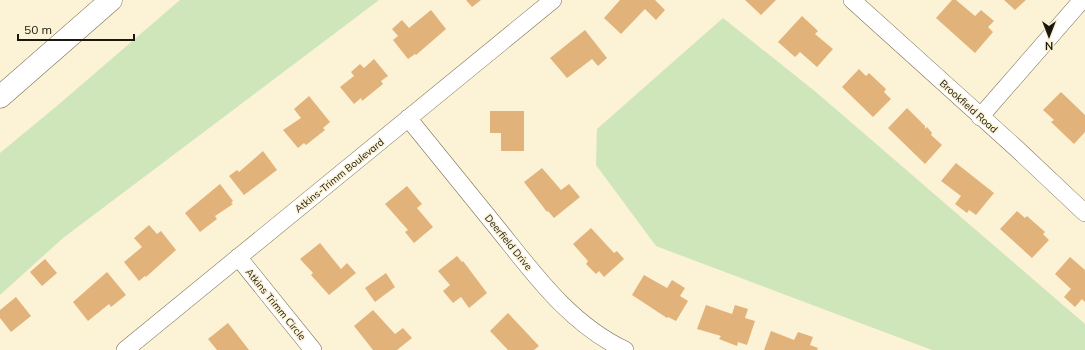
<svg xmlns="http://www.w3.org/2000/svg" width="1085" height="350" font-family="Mulish,sans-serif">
<rect width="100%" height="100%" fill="#fcf2d6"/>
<path fill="#cfe5ba" d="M180,0H379L63,238L0,295V153L58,105Z
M723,18L817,93L1085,324V350H932L656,246L596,165L597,129Z"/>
<path fill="#e2b27b" d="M466,0H481L472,7Z
M620,0H655L665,10L656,20L645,9L621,34L604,18Z
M745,0H776L761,15Z
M952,0H956L975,16L981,10L994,21L988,27L993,32L975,53L936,18Z
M1004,0H1026L1015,10Z
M431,10L446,29L416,55L415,54L408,59L393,40L398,36L392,29L402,20L409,28Z
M802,16L818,31L815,34L833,49L817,67L800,52L795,57L778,42Z
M585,30L607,58L598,66L592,59L567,78L550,58Z
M374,59L388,76L381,81L383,84L362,101L361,98L354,104L340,87L354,76L351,72L360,64L364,68Z
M859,69L866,76L869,73L886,89L884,92L891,99L873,117L842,87Z
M1061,92L1085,115V132L1074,144L1051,122L1054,120L1043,110Z
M309,96L330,122L323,128L325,130L306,145L304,143L298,148L283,130L301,118L294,109Z
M907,108L925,126V129L927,127L932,133L931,135L942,145L925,164L888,128Z
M490,111H524V151H501V133H490Z
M263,151L277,170L244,195L229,176L237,170L239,172Z
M956,163L994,193L976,215L969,210L967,213L955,204L961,196L941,181Z
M542,168L561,190L569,184L580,197L554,218L548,211L547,212L524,182Z
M220,184L233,201L231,203L233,204L215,216L217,219L200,232L185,213Z
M407,186L422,204L417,208L433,227L414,243L405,232L408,230L385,204Z
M1017,211L1025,218L1027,216L1045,232L1043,234L1049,240L1032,258L1000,229Z
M149,225L157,234L161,231L176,250L146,277L145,276L139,281L124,262L142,247L134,238Z
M591,228L614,253L617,251L624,259L604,277L599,271L596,274L586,264L588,261L573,244Z
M320,243L341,269L347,263L356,273L329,295L311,275L313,273L300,259Z
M457,256L462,262L463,261L487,293L469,308L461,297L453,303L443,291L450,285L438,271Z
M1070,257L1085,270V302L1082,299L1075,307L1064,297L1071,289L1055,274Z
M45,259L57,273L42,286L30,272Z
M107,272L126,295L111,307L109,304L88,321L73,302Z
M386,273L395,287L375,302L365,288Z
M644,275L667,288L672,280L685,288L680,296L688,301L676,321L668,317L667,318L632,295Z
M16,297L31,316L11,332L0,318V310Z
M706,305L732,314L735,305L748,309L745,318L755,321L747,345L738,342L737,346L719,339L721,336L697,329Z
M373,310L395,334L403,328L412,338L397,350H373L354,326Z
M508,313L539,346L534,350H508L490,331Z
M228,323L249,350H217L208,339Z
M771,331L794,340L798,332L813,337L810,345L818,348L817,350H764Z"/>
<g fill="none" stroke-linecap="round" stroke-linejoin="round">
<defs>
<path id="minor" d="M852,0L1016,148L1085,213
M980,117L1082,0
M408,118C438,155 468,192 498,229C535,275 570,324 625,350
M238,257L313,350
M125,350L553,0"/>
<path id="highway" d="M0,97L111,0"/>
</defs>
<use href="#minor" stroke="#797057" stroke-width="18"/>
<use href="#highway" stroke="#797057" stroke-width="23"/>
<use href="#minor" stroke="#fff" stroke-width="17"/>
<use href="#highway" stroke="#fff" stroke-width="22"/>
</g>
<g text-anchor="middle" stroke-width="3" stroke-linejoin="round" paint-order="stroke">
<g font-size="10" fill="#1c180f" stroke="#fcf2d6">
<text transform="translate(969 106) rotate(42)" y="4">Brookfield Road</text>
<text transform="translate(339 175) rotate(-39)" y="4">Atkins-Trimm Boulevard</text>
<text transform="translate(509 242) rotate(51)" y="4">Deerfield Drive</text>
<text transform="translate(276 304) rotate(51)" y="4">Atkins Trimm Circle</text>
</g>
</g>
<g transform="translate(1049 36) rotate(180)" stroke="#fcf2d6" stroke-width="3" paint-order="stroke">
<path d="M0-3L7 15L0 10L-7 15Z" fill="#1c180f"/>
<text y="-6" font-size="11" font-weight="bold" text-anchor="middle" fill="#1c180f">N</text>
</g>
<path d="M18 34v6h116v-6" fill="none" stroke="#1c180f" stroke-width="2"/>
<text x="24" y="34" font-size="12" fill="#1c180f" stroke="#fcf2d6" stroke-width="3" paint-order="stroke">50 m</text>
</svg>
